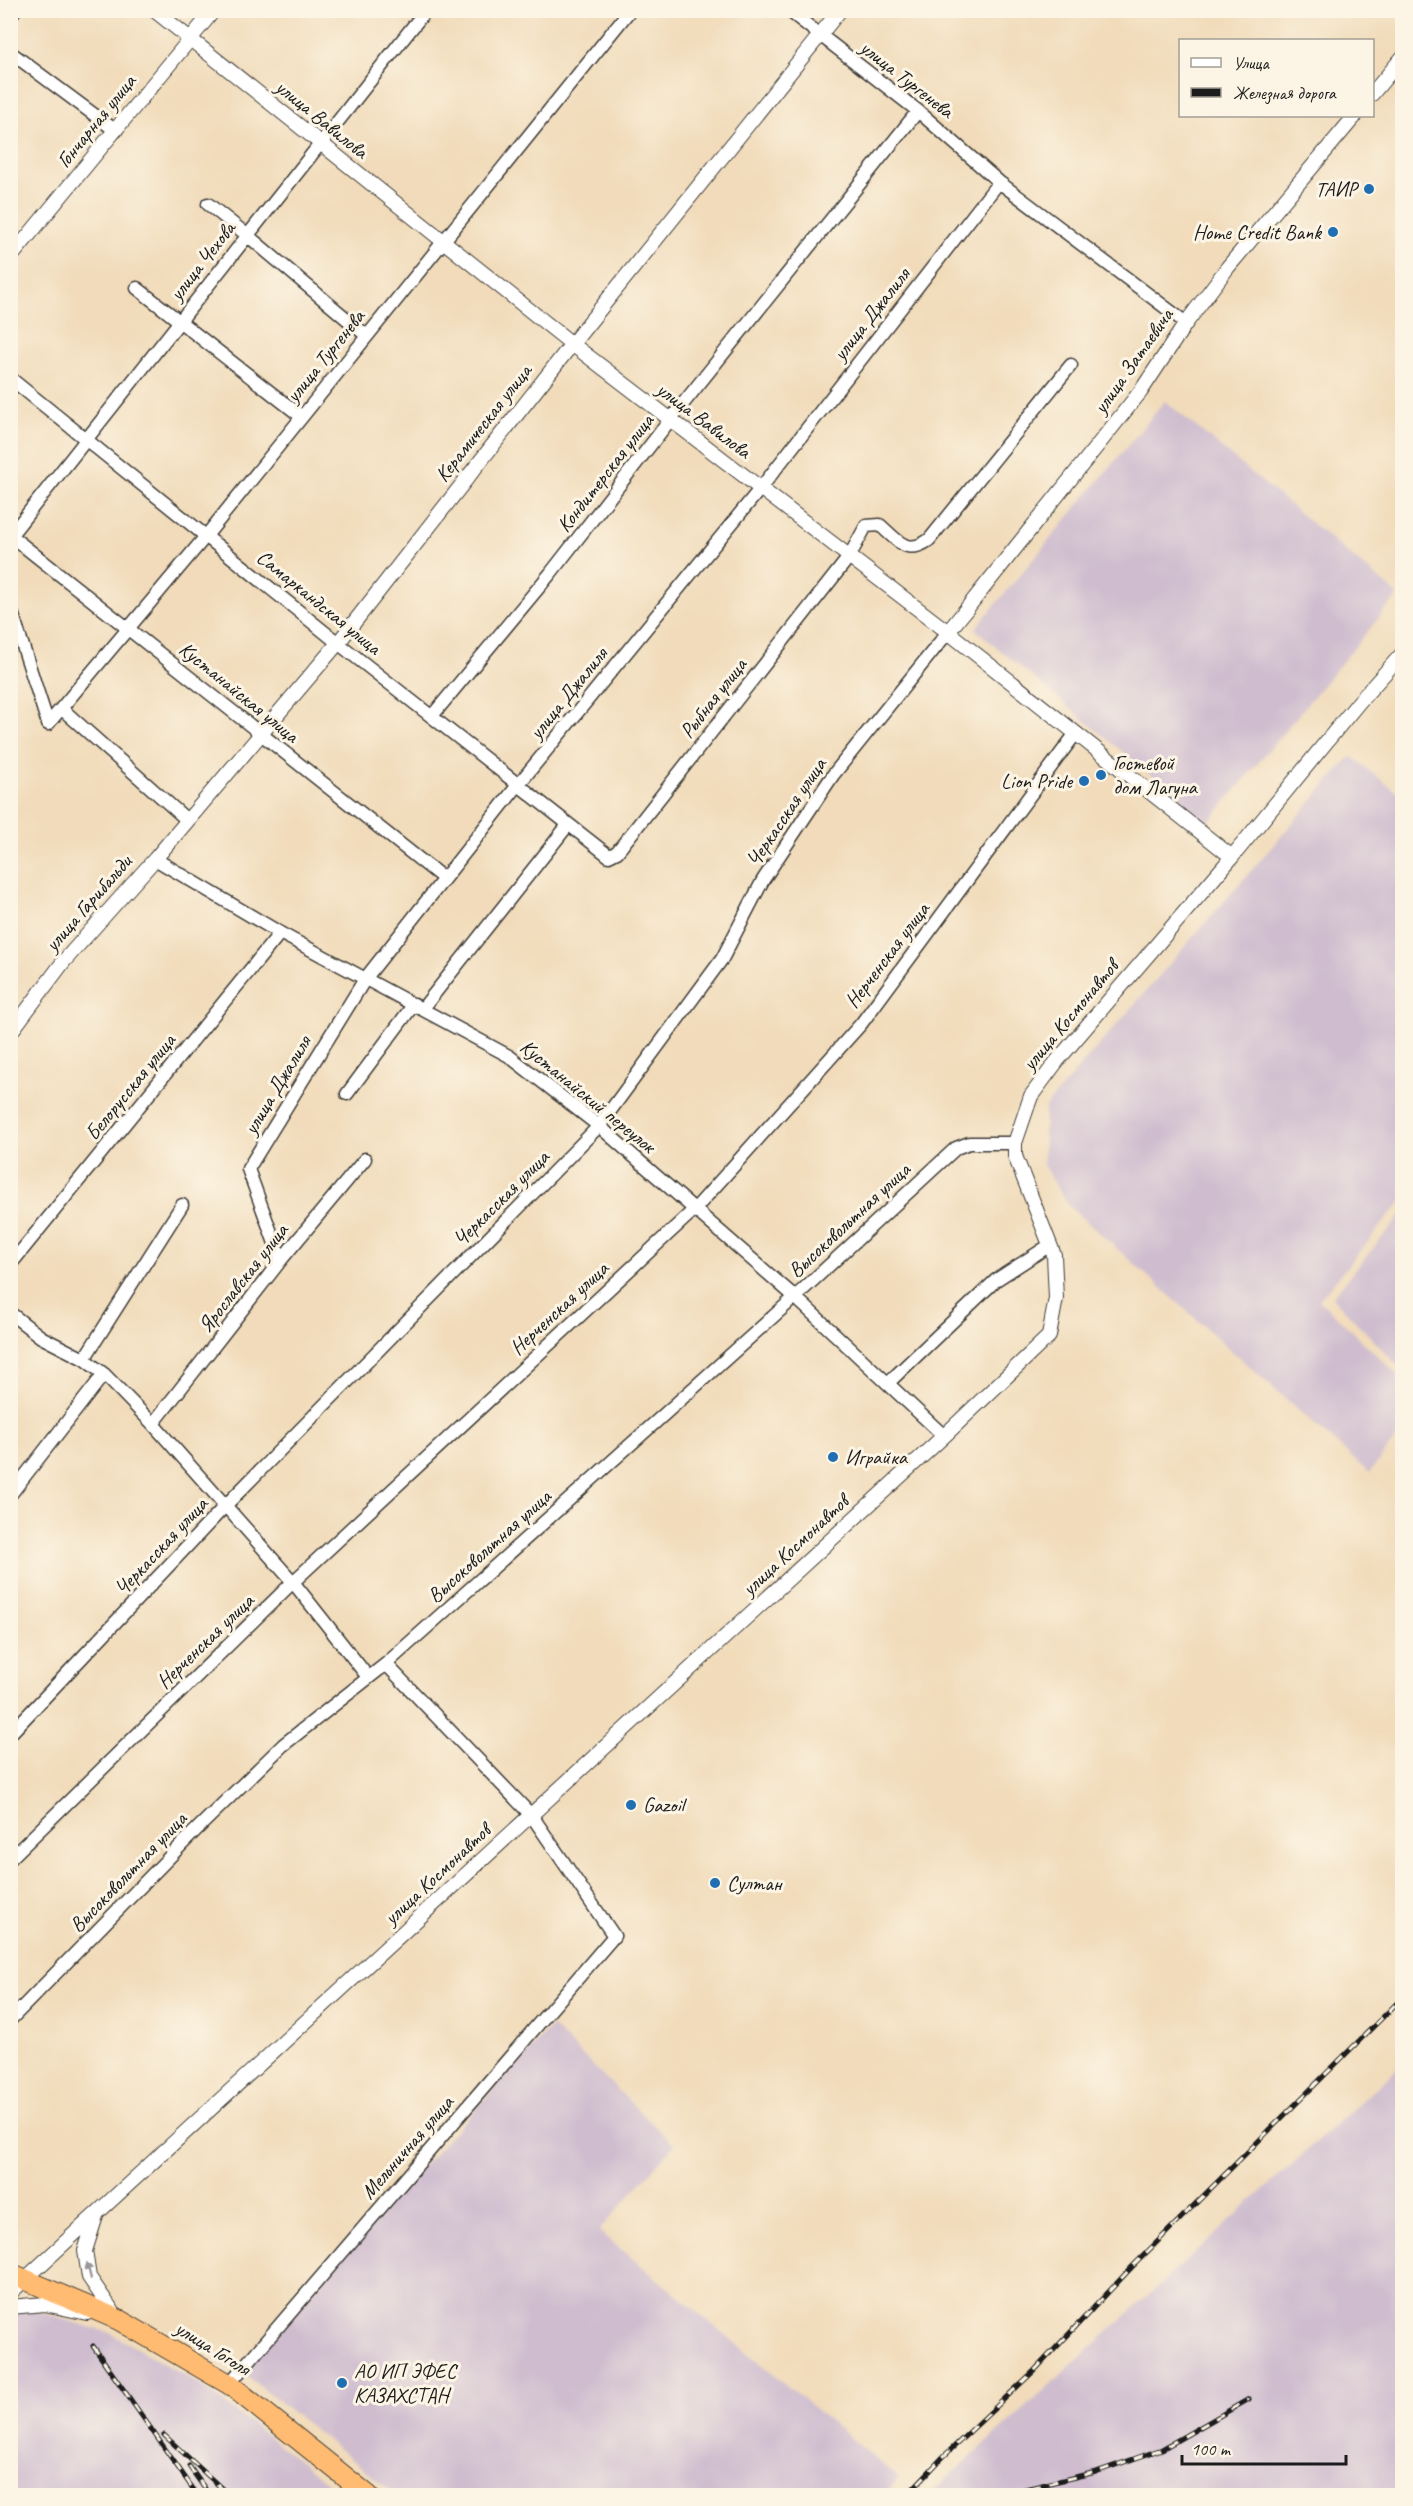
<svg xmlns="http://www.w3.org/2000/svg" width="1413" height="2506" font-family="Caveat,sans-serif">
<rect width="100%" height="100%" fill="#fcf5e5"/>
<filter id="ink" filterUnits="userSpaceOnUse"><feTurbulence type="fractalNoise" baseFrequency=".0167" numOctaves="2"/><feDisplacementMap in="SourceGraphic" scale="12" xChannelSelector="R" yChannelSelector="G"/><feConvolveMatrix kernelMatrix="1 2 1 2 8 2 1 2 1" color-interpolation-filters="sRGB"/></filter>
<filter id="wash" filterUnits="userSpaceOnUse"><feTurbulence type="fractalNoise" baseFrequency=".008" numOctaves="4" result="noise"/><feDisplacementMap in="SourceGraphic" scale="24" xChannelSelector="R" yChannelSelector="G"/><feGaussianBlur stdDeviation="1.35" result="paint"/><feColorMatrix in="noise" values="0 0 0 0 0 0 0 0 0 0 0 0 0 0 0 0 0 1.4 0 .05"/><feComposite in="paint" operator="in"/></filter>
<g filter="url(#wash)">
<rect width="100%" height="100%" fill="#f1dbba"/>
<path fill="#cfbdcf" d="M1165,401L1398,595L1208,823L975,629Z
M1351,756L1402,796V1201L1319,1300L1402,1379V1431L1369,1473L1069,1206L1043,1165L1045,1107Z
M1402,1214V1370L1332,1297Z
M552,2026L674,2145L599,2231L899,2478L882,2496L396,2495L242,2372L401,2189Z
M1402,2064V2495H929Z
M16,2305L110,2333L199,2384L304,2464L341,2495L11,2496L10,2311Z"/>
</g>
<g filter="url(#ink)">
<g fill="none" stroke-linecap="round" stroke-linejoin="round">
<defs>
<path id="minor" d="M788,10L918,111L999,182L1186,323
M10,16L15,10
M10,52L116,131
M208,204L247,235L367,336
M137,288L302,417
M10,378L338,643L609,856L617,852L849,557L866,526L880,525C897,540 906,556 929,540L1071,365
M10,536L426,10
M11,536L443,878
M10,606L48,724
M62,709L187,820
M432,716L550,574L670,420L918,111
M48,724L206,536L630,10
M155,859L280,933L509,1056L599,1126L795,1297L944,1436
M423,1008L568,825
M347,1094L414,1004
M281,1260L248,1169L365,979L518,785L760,489L999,182
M10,1265L280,933
M10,1313L41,1337L84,1359L104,1374L153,1424L293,1582L368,1677
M84,1359L182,1205
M888,1383L996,1280L1050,1245
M153,1424L281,1260L365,1159
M10,1495L104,1374
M10,1734L225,1506L599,1126L722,959L763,880L833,775L948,632
M10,1859L293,1582L695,1209L861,1024L1076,733
M10,2020L194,1832L283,1745L386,1664L795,1297L956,1148L969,1143H1015
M229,2384L614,1936L532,1816L386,1664"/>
<path id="tertiary" d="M154,10L572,344L948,632L1232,857
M1372,94L1402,58
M10,258L214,10
M948,632L1141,391L1186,323L1228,267L1355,116
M10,1033L64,961L155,859L338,643L572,344L840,10
M96,2216L85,2251L89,2277L117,2318
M10,2293L944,1436L1049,1336L1056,1298L1054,1255L1015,1156V1143L1031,1096L1057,1061L1232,857L1359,702L1402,654
M10,2307L45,2304L87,2313"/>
<path id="trunk" d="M10,2273L119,2320L229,2384L369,2496"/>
</defs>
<use href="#minor" stroke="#3c3934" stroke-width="15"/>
<use href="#tertiary" stroke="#3c3934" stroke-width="16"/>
<use href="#trunk" stroke="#3c3934" stroke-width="22"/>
<use href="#minor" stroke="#fff" stroke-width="12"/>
<use href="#tertiary" stroke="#fff" stroke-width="14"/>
<use href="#trunk" stroke="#ffbb71" stroke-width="20"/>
<defs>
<path id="rail" d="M93,2346L198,2496
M164,2435L230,2496
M189,2466L210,2496
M906,2496L943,2457L1034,2371L1132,2267L1402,1998
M996,2496L1096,2472L1162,2449L1249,2399"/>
</defs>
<use href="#rail" stroke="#1c1c1c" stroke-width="5"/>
<use href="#rail" stroke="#fcf5e5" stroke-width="3" stroke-dasharray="9" stroke-linecap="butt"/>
</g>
<defs><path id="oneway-solid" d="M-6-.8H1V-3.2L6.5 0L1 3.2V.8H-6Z" transform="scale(1.5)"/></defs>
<use fill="#999" href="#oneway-solid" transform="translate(89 2271) rotate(-104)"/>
</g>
<g fill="#1f6fb2" stroke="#fcf5e5" stroke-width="2">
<circle cx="1369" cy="189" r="6"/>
<circle cx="1333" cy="232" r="6"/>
<circle cx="1101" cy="775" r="6"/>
<circle cx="1084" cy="781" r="6"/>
<circle cx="833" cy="1457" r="6"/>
<circle cx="631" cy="1805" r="6"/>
<circle cx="715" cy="1883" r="6"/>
<circle cx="342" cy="2383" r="6"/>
</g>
<g text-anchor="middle" stroke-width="6" stroke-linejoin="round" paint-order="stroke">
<g font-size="21" fill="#1c1c1c" stroke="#fcf5e5">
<text transform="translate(907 79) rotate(38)" y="7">улица Тургенева</text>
<text transform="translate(322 119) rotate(39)" y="7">улица Вавилова</text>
<text transform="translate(96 121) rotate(-51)" y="7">Гончарная улица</text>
<text transform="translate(202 261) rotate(-52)" y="7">улица Чехова</text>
<text transform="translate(871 314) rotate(-52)" y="7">улица Джалиля</text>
<text transform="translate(325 356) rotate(-51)" y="7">улица Тургенева</text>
<text transform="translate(1133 361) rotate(-55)" y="7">улица Затаевича</text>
<text transform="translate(704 420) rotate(37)" y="7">улица Вавилова</text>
<text transform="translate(483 423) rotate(-52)" y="7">Керамическая улица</text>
<text transform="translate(605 473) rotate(-52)" y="7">Кондитерская улица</text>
<text transform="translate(319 602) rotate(39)" y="7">Самаркандская улица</text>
<text transform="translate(239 692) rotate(39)" y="7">Кустанайская улица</text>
<text transform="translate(568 693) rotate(-51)" y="7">улица Джалиля</text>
<text transform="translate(713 698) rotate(-52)" y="7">Рыбная улица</text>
<text transform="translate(786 812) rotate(-56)" y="7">Черкасская улица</text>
<text transform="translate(88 903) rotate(-49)" y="7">улица Гарибальди</text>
<text transform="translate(887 955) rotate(-53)" y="7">Нерченская улица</text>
<text transform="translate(1070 1015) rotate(-50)" y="7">улица Космонавтов</text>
<text transform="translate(277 1085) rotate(-59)" y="7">улица Джалиля</text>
<text transform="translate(130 1087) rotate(-51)" y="7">Белорусская улица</text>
<text transform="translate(588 1096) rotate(39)" y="7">Кустанайский переулок</text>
<text transform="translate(501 1198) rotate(-45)" y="7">Черкасская улица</text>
<text transform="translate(849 1220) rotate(-43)" y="7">Высоковольтная улица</text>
<text transform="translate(243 1278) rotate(-52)" y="7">Ярославская улица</text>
<text transform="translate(559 1308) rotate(-43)" y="7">Нерченская улица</text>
<text transform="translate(795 1545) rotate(-43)" y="7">улица Космонавтов</text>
<text transform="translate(161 1546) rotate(-47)" y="7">Черкасская улица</text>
<text transform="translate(489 1546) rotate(-42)" y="7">Высоковольтная улица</text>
<text transform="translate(205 1641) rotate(-44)" y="7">Нерченская улица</text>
<text transform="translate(128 1872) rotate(-46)" y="7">Высоковольтная улица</text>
<text transform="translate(437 1874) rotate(-43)" y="7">улица Космонавтов</text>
<text transform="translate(407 2147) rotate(-49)" y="7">Мельничная улица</text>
<text transform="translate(213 2348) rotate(32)" y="7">улица Гоголя</text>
</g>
<g font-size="21" fill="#1c1c1c" stroke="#fcf5e5" text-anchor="start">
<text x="1357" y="196" text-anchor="end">ТАИР</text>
<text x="1321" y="239" text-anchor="end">Home Credit Bank</text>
<text x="1113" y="770">Гостевой<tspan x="1113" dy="24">дом Лагуна</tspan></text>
<text x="1072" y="788" text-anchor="end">Lion Pride</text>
<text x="845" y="1464">Играйка</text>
<text x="643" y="1812">Gazoil</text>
<text x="727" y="1890">Султан</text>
<text x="354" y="2378">АО ИП ЭФЕС<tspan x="354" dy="24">КАЗАХСТАН</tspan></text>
</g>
</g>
<rect width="1413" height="2506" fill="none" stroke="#fcf5e5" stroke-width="36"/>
<rect x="1179" y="39" width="195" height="78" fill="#fcf5e5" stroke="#a29e95" stroke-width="1.5"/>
<rect x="1191" y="58" width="30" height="9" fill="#ffffff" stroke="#a29e95" stroke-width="1.5"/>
<text x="1233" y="69" font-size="18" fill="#1c1c1c">Улица</text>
<rect x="1191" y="88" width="30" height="9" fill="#1c1c1c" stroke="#a29e95" stroke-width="1.5"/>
<text x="1233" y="99" font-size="18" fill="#1c1c1c">Железная дорога</text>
<path d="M1182 2455v9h164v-9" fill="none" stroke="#1c1c1c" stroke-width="3"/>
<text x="1191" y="2455" font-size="18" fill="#1c1c1c" stroke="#fcf5e5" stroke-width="4.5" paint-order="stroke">100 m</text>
</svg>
